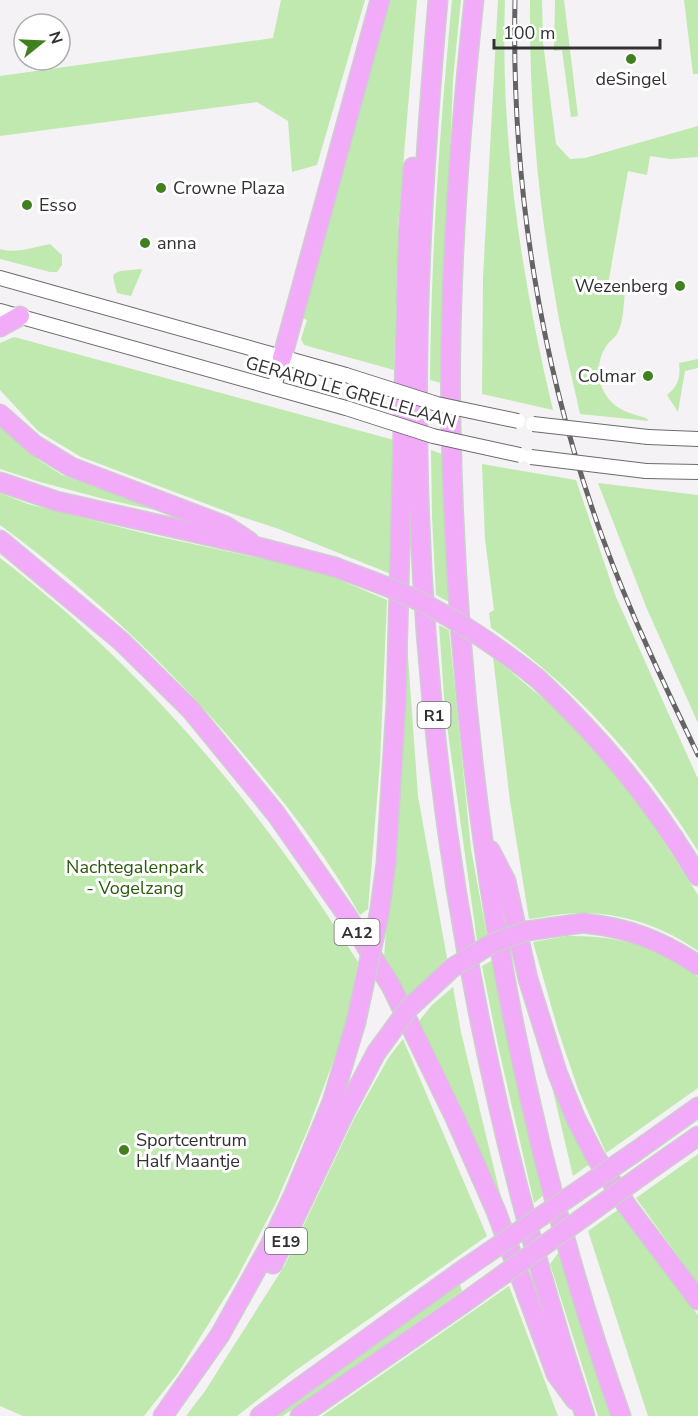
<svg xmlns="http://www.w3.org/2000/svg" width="698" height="1416" font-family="'Nunito Sans',sans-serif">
<rect width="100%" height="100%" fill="#f5f2f5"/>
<path fill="#bfe9ae" d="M281,0H365L317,165L292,172L288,121L257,102L0,136V76L273,38Z
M390,0H417L398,226L394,370L304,345L301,339L307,320L302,318Z
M452,0H461L453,79L441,383L430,380C431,253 440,127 452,0Z
M498,0H505C500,138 521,276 553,410L482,394L483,278Z
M530,0H542L543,42L556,144L570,159L585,158L698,126V157L670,159L650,156L647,175L628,171L607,290L625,293C623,306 624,322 617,334C614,339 608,342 605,348C594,366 598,393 616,406C624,412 636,415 646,418L649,421L580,414C572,377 562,339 556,302C538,203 529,101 530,0Z
M555,0H564L578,116L571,117L562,50L554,51Z
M684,0H698V74H693Z
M50,244L62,255V265L57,272H50L0,259V249C15,254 35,247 50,244Z
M141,269L142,270L131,296L117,293L113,277L114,274L120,271Z
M14,337L394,440L391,574L279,529L236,515L81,457L38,431L0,390V343Z
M698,359V368L685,371L678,412L667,395C678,386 681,377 679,363Z
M0,427L40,461L62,475L169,513L104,499L40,482L0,469Z
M431,450L442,454L449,602L436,595L432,517Z
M482,464L576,480L616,597L698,779V851C643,763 576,687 491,628L489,613L494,610L485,539Z
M598,483L698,495V723L647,609Z
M0,493L28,504L151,535L319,571L387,600L380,762L368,909L360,915C331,863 295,815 257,770C182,679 96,595 0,525Z
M0,558C146,670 260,807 358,962L347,1018L340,1043L308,1129L276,1203L237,1278L178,1373L144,1416H23L0,1406Z
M439,625L449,630L471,849L487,936L477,941L445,711Z
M407,643L418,796L447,958L406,998L384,958Z
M493,657L558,711L613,770L645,813L698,895V951C665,927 621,912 580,913C563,913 546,917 529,919L510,801Z
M567,936C616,935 659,946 698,977V1088L606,1153L578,1089L558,1030L533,942Z
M493,960L523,1113L544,1195L534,1203L497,1041L482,966Z
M453,987L461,1032L505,1214L460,1107L419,1021L432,1005Z
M403,1039L487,1236L292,1373L237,1416H186L205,1391L285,1265L354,1119L389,1057Z
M549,1074L591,1163L573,1176Z
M698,1154V1284L636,1198Z
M619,1209L698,1315V1416H648L588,1231Z
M559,1252L611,1416H598L550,1264Z
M460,1284L462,1291L283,1416H275Z
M509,1286L558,1416H322Z"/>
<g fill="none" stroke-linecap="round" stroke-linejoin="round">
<defs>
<path id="minor" d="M0,278L346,375
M0,311L346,408
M274,388L282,358
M648,437L698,439
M646,471L698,472"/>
<path id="highway" d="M438,0C425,151 415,302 418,454C423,781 483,1106 585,1416
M474,0C459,140 448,284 451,425C457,758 509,1101 621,1416
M0,327L20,316
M282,358L380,0
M0,414L35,445L71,467L226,526L249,541
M0,482L56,501L258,547L335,567
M0,540L121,641L191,710L276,814L348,917L391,986L455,1118L496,1211L556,1374L575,1400
M538,679C603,740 652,800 698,876
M490,850L506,881L528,979L557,1072L575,1117L595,1156L627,1206L698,1300
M379,915L386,864L396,704L408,235L413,167
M583,923C629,928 660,940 698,965
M635,1152L698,1107
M648,1171L698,1136
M273,1264L343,1116L376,1053
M163,1416L220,1335L270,1245L294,1194L332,1102L356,1022
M260,1416L457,1274
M300,1416L465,1302"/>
</defs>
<use href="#minor" stroke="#6d6a6d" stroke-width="16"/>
<use href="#highway" stroke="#cecece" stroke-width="21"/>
<use href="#minor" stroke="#fff" stroke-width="14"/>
<use href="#highway" stroke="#f1abf9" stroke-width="18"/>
<defs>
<path id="rail" d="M515,0C511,183 540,367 603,539C630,613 664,684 698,755"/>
</defs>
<use href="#rail" stroke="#656465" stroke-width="5"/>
<use href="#rail" stroke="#fff" stroke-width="3" stroke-dasharray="9" stroke-linecap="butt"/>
<defs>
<path id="minor-bridge" d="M346,375L437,404L518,421
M346,408L433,436L520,455
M533,424L648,437
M531,457L646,471"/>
<path id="highway-bridge" d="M335,567C358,576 382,584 404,594C453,616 497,646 538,679
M356,1022L379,915
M376,1053L408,1009L452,968L493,943L527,931L583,923
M457,1274L635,1152
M465,1302L648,1171"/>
</defs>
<use href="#minor-bridge" stroke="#6d6a6d" stroke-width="16" stroke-linecap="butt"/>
<use href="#highway-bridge" stroke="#cecece" stroke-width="21" stroke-linecap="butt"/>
<use href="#minor-bridge" stroke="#fff" stroke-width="14"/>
<use href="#highway-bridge" stroke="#f1abf9" stroke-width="18"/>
</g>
<g fill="#40801f" stroke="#fff" stroke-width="2">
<circle cx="631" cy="59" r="6"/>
<circle cx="161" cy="188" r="6"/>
<circle cx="27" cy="205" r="6"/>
<circle cx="145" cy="243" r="6"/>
<circle cx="680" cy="286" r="6"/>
<circle cx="648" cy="376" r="6"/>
<circle cx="124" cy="1150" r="6"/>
</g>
<g text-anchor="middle" stroke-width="6" stroke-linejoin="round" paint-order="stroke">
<g fill="#fff" stroke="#706f70" stroke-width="1.5">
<rect x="417.5" y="702" width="33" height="26" rx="4.5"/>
<rect x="334.5" y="919" width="45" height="26" rx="4.5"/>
<rect x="265" y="1228" width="42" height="26" rx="4.5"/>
</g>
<g font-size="16" font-weight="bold" fill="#323132">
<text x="434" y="721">R1</text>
<text x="357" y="938">A12</text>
<text x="286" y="1247">E19</text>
</g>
<g font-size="18" fill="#323132" stroke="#fff" text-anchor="start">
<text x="631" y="85" text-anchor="middle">deSingel</text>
<text x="173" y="194">Crowne Plaza</text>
<text x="39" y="211">Esso</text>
<text x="157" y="249">anna</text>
<text x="668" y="292" text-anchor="end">Wezenberg</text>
<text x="636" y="382" text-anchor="end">Colmar</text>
<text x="136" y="1146">Sportcentrum<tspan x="136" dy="21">Half Maantje</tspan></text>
</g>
<g font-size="18" fill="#323132" stroke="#fff">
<text transform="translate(351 392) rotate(16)" y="6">GERARD LE GRELLELAAN</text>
</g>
<g font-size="18" fill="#285b08" stroke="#fff">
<text x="135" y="873">Nachtegalenpark<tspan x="135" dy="21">- Vogelzang</tspan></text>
</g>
</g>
<g transform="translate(42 42) rotate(72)"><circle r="28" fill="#ffffff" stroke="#adadad" stroke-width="1.5"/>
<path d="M0-4.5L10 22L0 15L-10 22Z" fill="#40801f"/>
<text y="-9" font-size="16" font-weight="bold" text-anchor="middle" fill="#323132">N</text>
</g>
<path d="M494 39v9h166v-9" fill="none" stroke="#323132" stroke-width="3"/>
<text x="503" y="39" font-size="18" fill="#323132" stroke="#ffffff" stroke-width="4.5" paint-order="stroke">100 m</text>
</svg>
